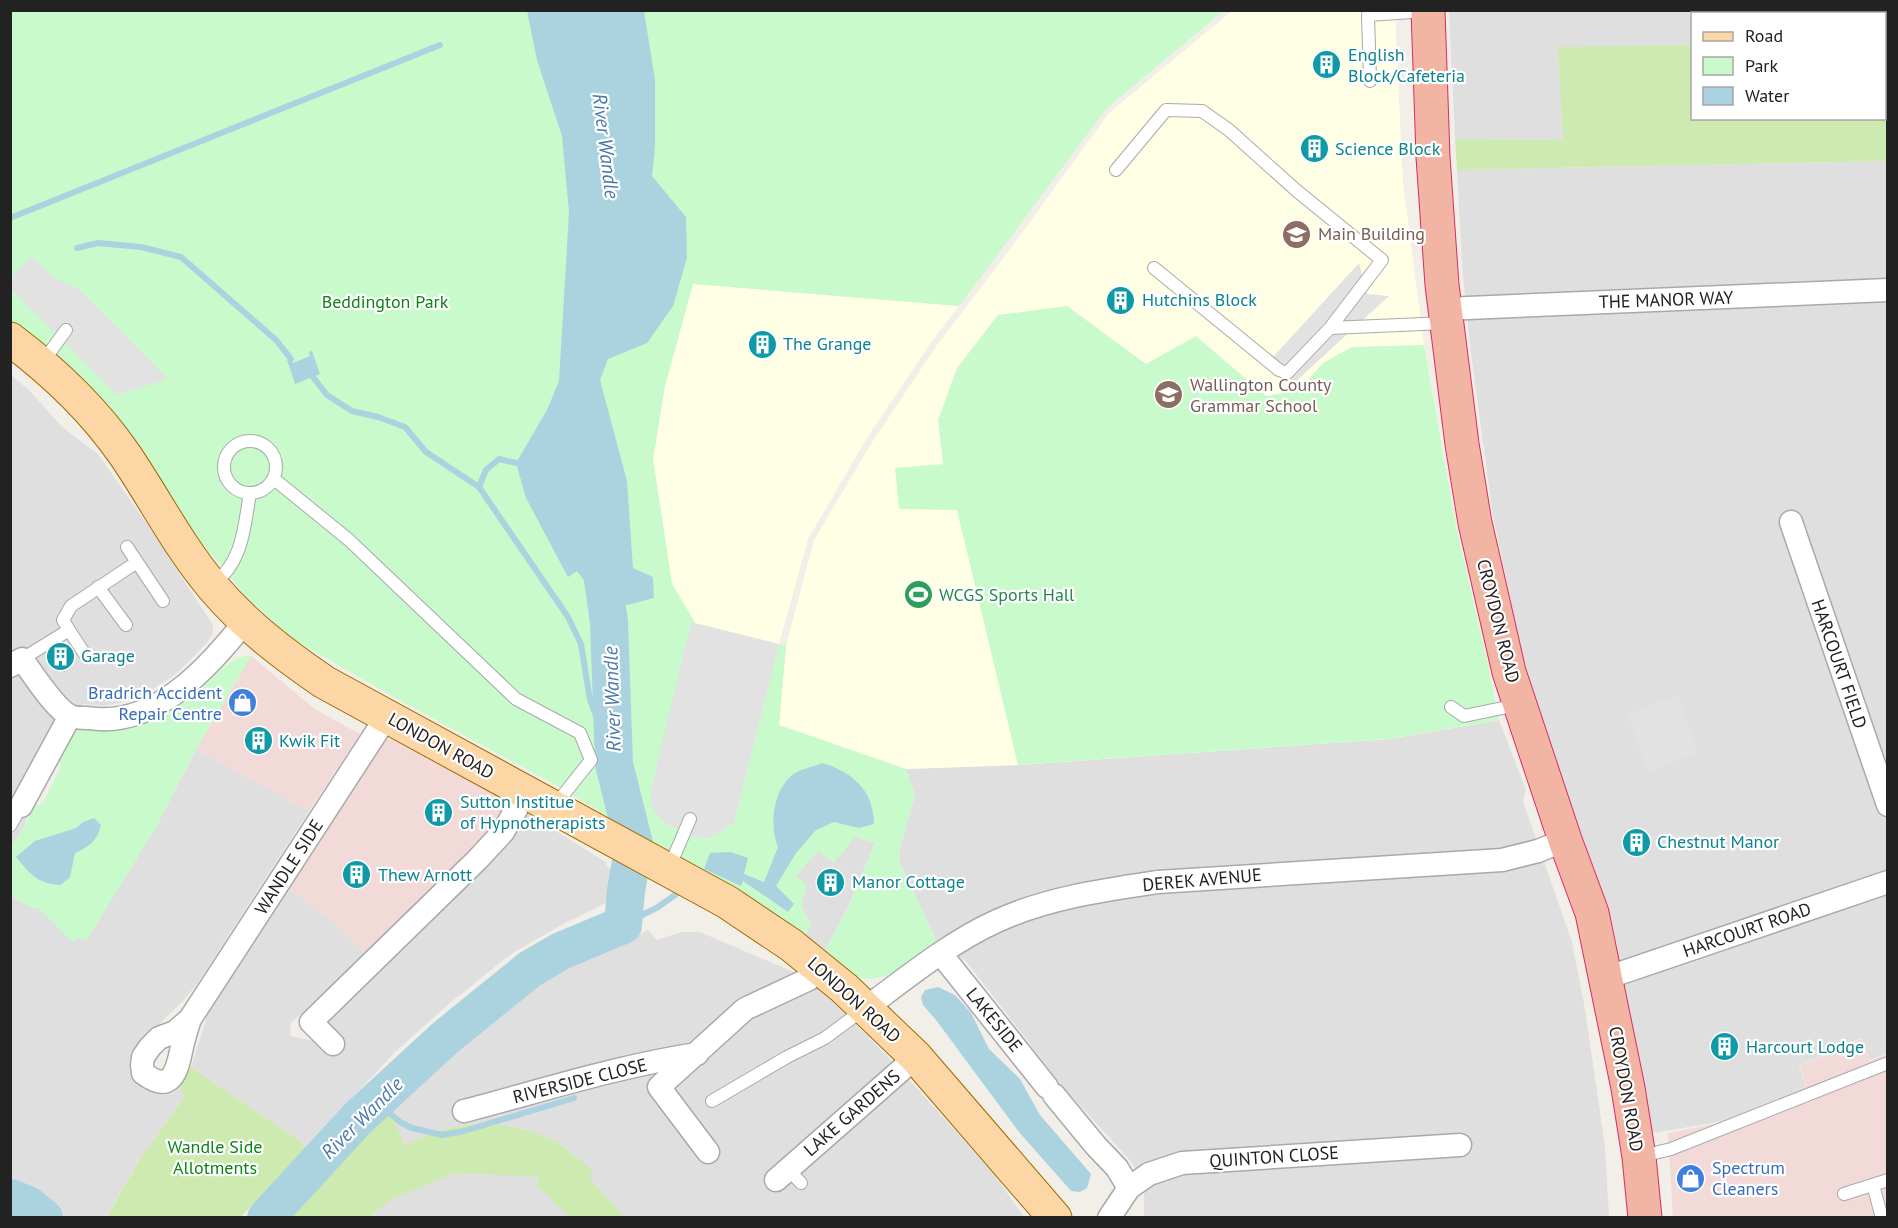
<svg xmlns="http://www.w3.org/2000/svg" width="1898" height="1228" font-family="'PT Sans',sans-serif">
<rect width="100%" height="100%" fill="#f2efe9"/>
<path fill="#e0dfdf" d="M1449,11H1887V42H1885L1884,14H1692V45L1558,48L1564,140L1455,139Z
M1887,161V1053L1870,1060L1861,1038L1799,1066L1806,1087L1731,1120L1635,1136L1525,670L1493,516L1470,346L1462,265L1457,170Z
M11,375L29,390L63,428L98,454L149,527L213,625V633L207,643L176,674L152,690L124,702L104,706L84,704L49,728L35,754L41,757L24,828L11,846Z
M1499,720L1526,789L1523,801L1572,942L1585,1009L1605,1147L1609,1217H1144V1181L1128,1158L1063,1087L966,961L939,946L900,864L899,851L915,795L906,769L1018,765L1388,739Z
M196,749L309,811L197,984L183,1001L132,1050L129,1062L130,1072L137,1082L154,1092L172,1093L178,1088L185,1096L140,1159L106,1217H61L39,1198L11,1185V896L31,907L40,909L74,942L184,774Z
M526,812L607,863L606,865L630,891L563,924L511,954L450,1003L396,1051L306,1148L296,1138L191,1067L208,1013L288,888L336,924L365,953L291,1023L290,1036L318,1042L322,1020Z
M855,836L875,843L848,907L825,950L805,935L811,926L801,905L796,875L818,851Z
M648,930L657,940L682,932H700L791,971L817,986L894,1063L994,1174L1024,1217L280,1218L327,1169L427,1076L489,1007L596,946L604,942L632,939Z"/>
<path fill="#f2dad9" d="M251,656L315,709L360,734L309,811L196,749Z
M386,739H392L431,759L509,803L472,853L368,956L336,924L288,888Z
M1861,1039L1870,1061L1887,1054V1217H1673L1668,1133L1730,1121L1806,1087L1800,1066Z"/>
<path fill="#ffffe5" d="M1232,11H1395L1403,183L1424,345L1456,525L1490,673L1499,720L1388,739L1018,765L906,769L779,725L786,646L814,540L871,444L937,345L1011,248L1109,113Z
M693,284L959,306L932,341L865,441L808,539L779,644L696,624L672,584L653,459L665,386Z"/>
<path fill="#cdebb0" d="M1884,42H1888L1887,161L1457,170L1455,139L1563,140L1558,47L1692,45V118H1884Z
M191,1067L296,1138L306,1148L241,1217L106,1218L140,1159L185,1096L178,1088Z
M388,1108L405,1146C456,1117 509,1118 560,1143V1145L593,1170L589,1177L624,1217H570L536,1185L540,1177L455,1173L392,1199L369,1217H286L282,1213L326,1166Z"/>
<path fill="#c8facc" d="M10,11H1222L1221,13L1106,109L959,306L693,284L665,386L653,459L672,584L696,624L786,646L779,725L906,769L915,795L899,851L900,864L939,946C919,960 878,989 854,975C844,969 834,958 825,950L849,906L875,843L855,837L834,863L818,851L796,875L807,886L801,905L811,927L805,935L760,903L731,886L675,857L557,786L392,696L289,637L242,592L161,492L11,328Z
M1067,306L1146,364L1196,336L1266,396L1299,390L1323,363L1352,347L1424,345L1456,525L1490,673L1499,720L1388,739L1018,765L957,510L899,509L895,468L943,464L938,420L957,368L998,315Z
M245,656H251L196,749L157,826L86,941L77,938L73,943L40,909L31,907L11,896V846L24,828L32,807L43,803L61,767L58,755L68,738L78,729L89,728L193,691L197,695C211,680 225,661 245,656Z"/>
<path fill="#e2e2e2" d="M31,257L55,278L81,291L168,379L117,395L11,289L10,279Z
M1359,263L1367,294L1389,296L1294,383L1273,357Z
M691,622L779,644L734,823L717,835L702,839L666,824L653,810L650,794Z
M1678,696L1698,753L1648,771L1627,714Z"/>
<path fill="#aad3df" d="M527,11H644L655,80V147L652,176L686,217L687,258L673,306L647,343L608,359L600,380L627,481L633,568L653,577L654,598L616,608L609,622L589,605L594,594L577,571L568,577L526,498L516,463L547,410L559,381L569,213L562,136L537,60Z
M312,351L320,374L295,384L287,360L291,359L293,363L310,356L309,352Z
M822,763C853,772 874,791 874,824L859,828L834,822L816,830L796,853L776,886L794,904L788,912L743,881L741,886L704,869L710,853L731,852L748,858L744,874L764,882L778,847C769,825 773,792 791,776C799,769 813,767 822,763Z
M94,818L101,825C98,840 89,847 75,853L70,877L61,885C38,884 30,874 16,857L35,841L76,828L83,822Z
M938,987L955,995L971,1013L989,1049L1020,1079L1040,1115L1091,1174L1087,1188L1080,1192L1071,1191L1019,1132L936,1020L923,1005L921,997L925,990Z"/>
<g fill="none" stroke-linecap="round" stroke-linejoin="round">
<path stroke="#aad3df" stroke-width="6" d="M10,218L440,45
M77,248L98,243L141,247L181,257L276,340L291,359
M313,377L327,395L352,411L378,417L405,427L426,452L479,487L568,617L581,644L590,700L614,764
M479,487L486,470L499,459L516,463
M623,925L658,907L682,890
M377,1102L400,1122L412,1128L442,1135L464,1131L574,1098"/>
<path stroke="#aad3df" stroke-width="38" d="M10,1198L28,1205L44,1218
M266,1218L358,1118L446,1037L530,969L561,951L623,925L626,891L634,844L614,764L609,622L602,572"/>
<defs>
<path id="service" d="M1370,81L1368,15L1426,11
M1116,170L1166,110L1202,111L1229,130L1297,191L1382,260L1330,328L1287,373L1279,370L1154,268
M1330,328L1446,323
M42,363L66,330
M224 467a26 26 0 1 1 52 0a26 26 0 1 1-52 0Z
M274,479L349,540L516,699L580,733L591,760L564,794L557,808
M127,547L163,601
M212,585C243,563 244,528 250,493
M98,587L126,625
M69,630L84,653
M22,659L69,630L63,620L71,606L137,562
M1451,707L1464,716L1517,705
M10,826L21,806
M669,868L690,819
M712,1101L787,1057L825,1038L864,1009
M1639,1157L1671,1149L1888,1063
M788,1169L801,1183
M1873,1185L1882,1218
M1844,1194L1888,1180"/>
<path id="minor" d="M1445,309L1888,290
M1791,522L1888,805
M10,666L22,659C32,673 55,709 70,716C74,718 83,718 88,718C155,729 207,668 245,622
M21,806L70,716
M941,954L1047,1087
M1606,978L1888,882
M866,1008C906,978 952,941 997,921C1047,898 1104,890 1158,882L1502,860L1538,851L1565,840
M190,1019C187,1028 184,1038 182,1047C177,1071 172,1095 143,1073L142,1065L143,1057L150,1047L159,1038L175,1032L190,1019L387,716
M333,1044L311,1022L477,860L503,832L526,792
M1054,1095L1096,1146L1117,1168L1129,1188
M464,1111C541,1091 618,1066 697,1054
M708,1152L659,1087L745,1009L809,979L821,968
M776,1180L916,1057
M1109,1218L1129,1188L1149,1174L1182,1163L1460,1145"/>
<path id="primary" d="M10,339C54,372 94,410 125,455C155,499 179,547 213,587C245,625 283,654 324,682L727,902L791,945L844,988L916,1057L1055,1218"/>
<path id="trunk" d="M1428,10L1433,157L1442,285L1462,444L1475,523L1509,672L1565,840L1592,913L1628,1088L1639,1157L1645,1218"/>
</defs>
<use href="#service" stroke="#a9a9a9" stroke-width="14"/>
<use href="#minor" stroke="#a9a9a9" stroke-width="25"/>
<use href="#primary" stroke="#a06b00" stroke-width="35"/>
<use href="#trunk" stroke="#dc2a67" stroke-width="35"/>
<use href="#service" stroke="#fff" stroke-width="12"/>
<use href="#minor" stroke="#fff" stroke-width="22"/>
<use href="#primary" stroke="#fcd6a4" stroke-width="33"/>
<use href="#trunk" stroke="#f2b4a3" stroke-width="33"/>
</g>
<defs>
<symbol id="building-disc" viewBox="-11 -11 22 22"><circle r="9.5" fill="#0f9aa8" stroke="#fff"/><path d="M-4-6H4V6H1V3H-1V6H-4ZM-2.5-4.3h1.7v1.8h-1.7ZM.8-4.3h1.7v1.8H.8ZM-2.5-1h1.7V.8h-1.7ZM.8-1h1.7V.8H.8Z" fill="#fff"/></symbol>
<symbol id="school-disc" viewBox="-11 -11 22 22"><circle r="9.5" fill="#8d6e63" stroke="#fff"/><path d="M0-5L7-2L0 1L-7-2ZM-4 1L0 2.5L4 1V4Q0 6-4 4Z" fill="#fff"/></symbol>
<symbol id="stadium-disc" viewBox="-11 -11 22 22"><circle r="9.5" fill="#2e9e5b" stroke="#fff"/><path d="M0-5a6.5 5 0 1 0 0 10a6.5 5 0 1 0 0-10ZM-3.5-1.8h7v3.6h-7Z" fill="#fff"/></symbol>
<symbol id="shop-disc" viewBox="-11 -11 22 22"><circle r="9.5" fill="#3f7fe0" stroke="#fff"/><path d="M-5-2.5h2.3a2.7 3.5 0 0 1 5.4 0H5L5.5 6h-11ZM-1.5-2.5h3a1.5 2.3 0 0 0-3 0Z" fill="#fff"/></symbol>
</defs>
<g fill-rule="evenodd">
<use href="#building-disc" x="1310" y="48" width="33" height="33"/>
<use href="#building-disc" x="1298" y="132" width="33" height="33"/>
<use href="#school-disc" x="1280" y="218" width="33" height="33"/>
<use href="#building-disc" x="1104" y="284" width="33" height="33"/>
<use href="#building-disc" x="746" y="328" width="33" height="33"/>
<use href="#school-disc" x="1152" y="378" width="33" height="33"/>
<use href="#stadium-disc" x="902" y="578" width="33" height="33"/>
<use href="#building-disc" x="44" y="640" width="33" height="33"/>
<use href="#shop-disc" x="226" y="686" width="33" height="33"/>
<use href="#building-disc" x="242" y="724" width="33" height="33"/>
<use href="#building-disc" x="422" y="796" width="33" height="33"/>
<use href="#building-disc" x="1620" y="826" width="33" height="33"/>
<use href="#building-disc" x="340" y="858" width="33" height="33"/>
<use href="#building-disc" x="814" y="866" width="33" height="33"/>
<use href="#building-disc" x="1708" y="1030" width="33" height="33"/>
<use href="#shop-disc" x="1674" y="1162" width="33" height="33"/>
</g>
<g text-anchor="middle" stroke-width="4.5" stroke-linejoin="round" paint-order="stroke">
<g font-size="18" fill="#0d838f" stroke="#fff" text-anchor="start">
<text x="1348" y="61">English<tspan x="1348" dy="21">Block/Cafeteria</tspan></text>
<text x="1335" y="155">Science Block</text>
<text x="1142" y="306">Hutchins Block</text>
<text x="783" y="350">The Grange</text>
<text x="81" y="662">Garage</text>
<text x="279" y="747">Kwik Fit</text>
<text x="460" y="808">Sutton Institue<tspan x="460" dy="21">of Hypnotherapists</tspan></text>
<text x="1657" y="848">Chestnut Manor</text>
<text x="378" y="881">Thew Arnott</text>
<text x="852" y="888">Manor Cottage</text>
<text x="1746" y="1053">Harcourt Lodge</text>
</g>
<g font-size="18" fill="#785e54" stroke="#fff" text-anchor="start">
<text x="1318" y="240">Main Building</text>
<text x="1190" y="391">Wallington County<tspan x="1190" dy="21">Grammar School</tspan></text>
</g>
<g font-size="18" fill="#222" stroke="#fff">
<text transform="translate(1666 300) rotate(-2)" y="6">THE MANOR WAY</text>
<text transform="translate(1498 621) rotate(76)" y="6">CROYDON ROAD</text>
<text transform="translate(1839 664) rotate(71)" y="6">HARCOURT FIELD</text>
<text transform="translate(441 746) rotate(29)" y="6">LONDON ROAD</text>
<text transform="translate(289 867) rotate(-57)" y="6">WANDLE SIDE</text>
<text transform="translate(1202 880) rotate(-5)" y="6">DEREK AVENUE</text>
<text transform="translate(1747 930) rotate(-19)" y="6">HARCOURT ROAD</text>
<text transform="translate(854 1000) rotate(42)" y="6">LONDON ROAD</text>
<text transform="translate(994 1020) rotate(51)" y="6">LAKESIDE</text>
<text transform="translate(580 1081) rotate(-14)" y="6">RIVERSIDE CLOSE</text>
<text transform="translate(1626 1089) rotate(80)" y="6">CROYDON ROAD</text>
<text transform="translate(852 1113) rotate(-41)" y="6">LAKE GARDENS</text>
<text transform="translate(1274 1157) rotate(-4)" y="6">QUINTON CLOSE</text>
</g>
<g font-size="18" fill="#0c8416" stroke="#fff">
<text x="385" y="308">Beddington Park</text>
<text x="215" y="1153">Wandle Side<tspan x="215" dy="21">Allotments</tspan></text>
</g>
<g font-size="18" fill="#27864d" stroke="#fff" text-anchor="start">
<text x="939" y="601">WCGS Sports Hall</text>
</g>
<g font-size="18" fill="#366cbe" stroke="#fff" text-anchor="end">
<text x="222" y="699">Bradrich Accident<tspan x="222" dy="21">Repair Centre</tspan></text>
<text x="1712" y="1174" text-anchor="start">Spectrum<tspan x="1712" dy="21">Cleaners</tspan></text>
</g>
<g font-size="20" font-style="italic" fill="#4a7aab" stroke="#fff">
<text transform="translate(606 146) rotate(83)" y="7">River Wandle</text>
<text transform="translate(612 699) rotate(-92)" y="7">River Wandle</text>
<text transform="translate(362 1118) rotate(-45)" y="7">River Wandle</text>
</g>
</g>
<rect width="1898" height="1228" fill="none" stroke="#222222" stroke-width="24"/>
<rect x="1691" y="12" width="195" height="108" fill="#ffffff" stroke="#a7a7a7" stroke-width="1.5"/>
<rect x="1703" y="32" width="30" height="9" fill="#fcd6a4" stroke="#a7a7a7" stroke-width="1.5"/>
<text x="1745" y="42" font-size="18" fill="#222222">Road</text>
<rect x="1703" y="57" width="30" height="18" fill="#c8facc" stroke="#a7a7a7" stroke-width="1.5"/>
<text x="1745" y="72" font-size="18" fill="#222222">Park</text>
<rect x="1703" y="87" width="30" height="18" fill="#aad3df" stroke="#a7a7a7" stroke-width="1.5"/>
<text x="1745" y="102" font-size="18" fill="#222222">Water</text>
</svg>
